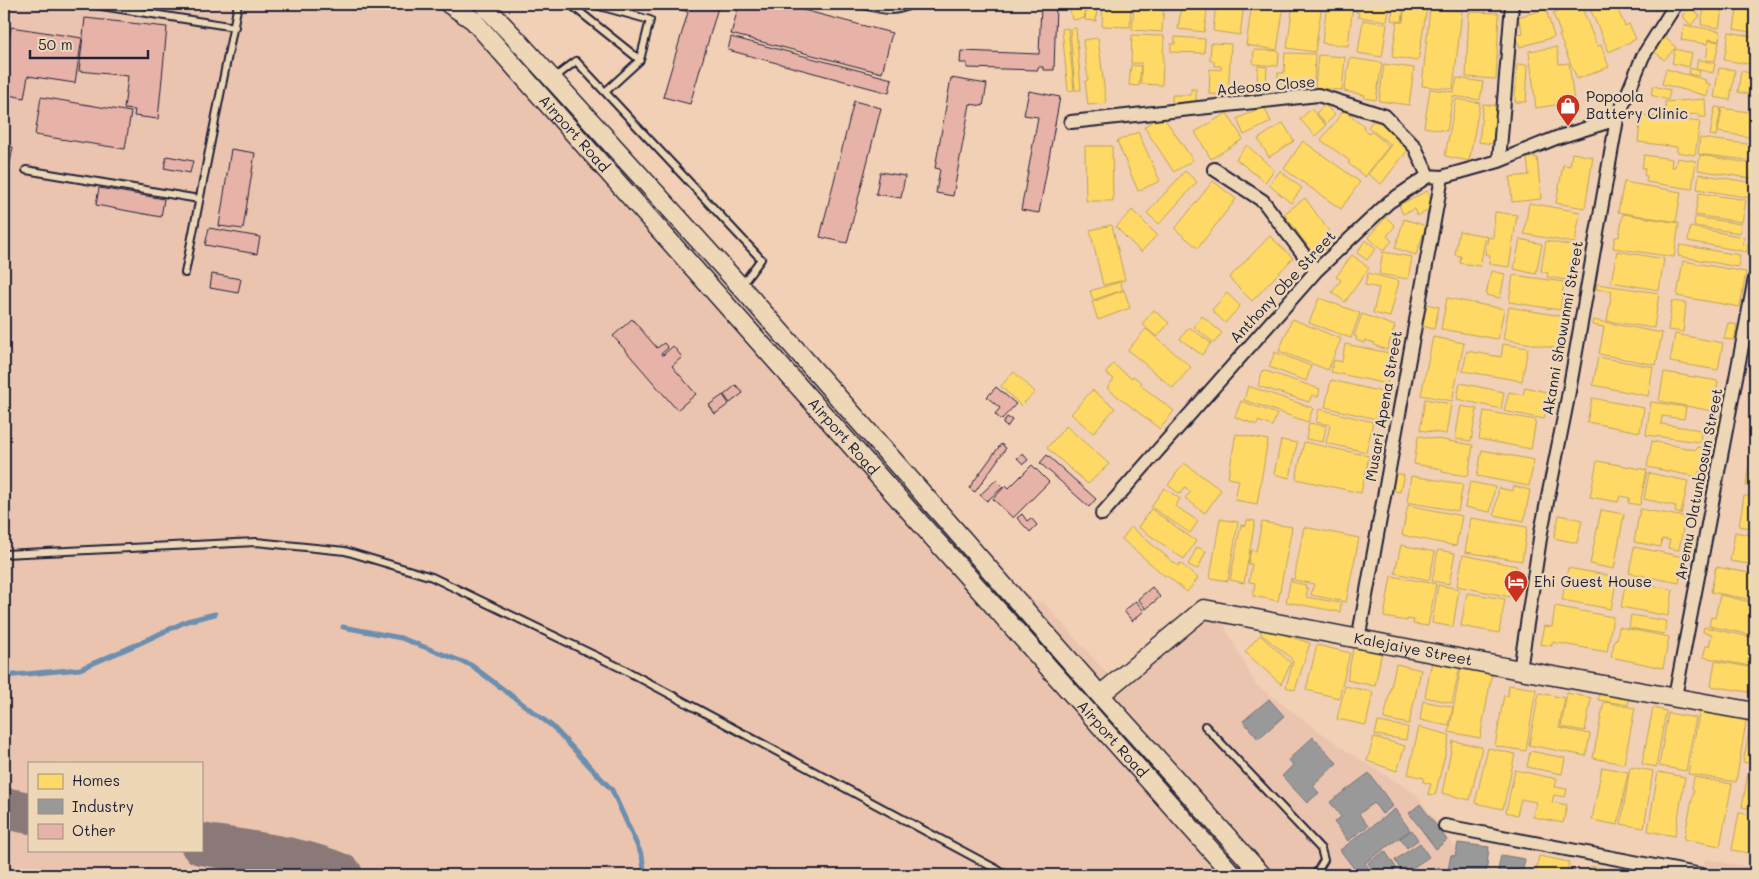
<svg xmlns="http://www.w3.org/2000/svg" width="1759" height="879" font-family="Mali,sans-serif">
<rect width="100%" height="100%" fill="#f1d0b5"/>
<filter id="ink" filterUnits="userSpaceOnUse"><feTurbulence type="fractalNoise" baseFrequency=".02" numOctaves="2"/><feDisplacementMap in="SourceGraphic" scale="10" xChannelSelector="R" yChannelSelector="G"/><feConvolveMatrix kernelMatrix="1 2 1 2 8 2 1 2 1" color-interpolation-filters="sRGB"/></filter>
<g filter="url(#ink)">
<path fill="#eac4af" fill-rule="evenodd" d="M4,4H495L1032,600L1044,603L1118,686L1210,599L1256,685L1345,750L1416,794L1474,875H4ZM29,763H201V850H29Z
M1705,859L1755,868V875H1702Z"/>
<path fill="#ffd966" stroke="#bda259" d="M1069,4H1083L1085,18L1072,20Z
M1086,4H1097L1096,21L1085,20Z
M1103,4H1131L1130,27L1102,26Z
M1134,4H1164L1162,32L1132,30Z
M1182,4H1208L1204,32L1178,29Z
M1216,4H1244L1240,35L1213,31Z
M1252,4H1284L1277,50L1246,45Z
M1293,4H1322L1315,52L1287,48Z
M1327,4H1353L1348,46L1322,43Z
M1357,4L1390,5L1387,21L1358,17L1359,13L1356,12Z
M1394,4L1404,5L1402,22L1391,20Z
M1405,4L1427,7L1418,61L1392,57L1397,22H1403Z
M1588,4H1615L1625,26L1629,24L1636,39L1609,52Z
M1643,4H1660L1656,11Z
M1705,4H1723L1719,28L1701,25Z
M1738,4L1755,6V33L1734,29Z
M1574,5L1575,8L1581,5L1597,46L1601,45L1609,67L1577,79L1559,35H1561L1553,13Z
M1690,7L1700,16L1691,25L1682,16Z
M1430,8L1462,11L1453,89L1422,86Z
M1546,9L1554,37L1520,47L1516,35L1523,33L1518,17Z
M1469,12L1499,13L1496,79L1466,77Z
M1363,20L1387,24L1382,57L1358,53Z
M1684,25L1720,31L1719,41L1708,39L1707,44L1681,40Z
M1068,28L1074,90L1068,91L1062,29Z
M1076,28L1081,90H1075L1070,29Z
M1729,32L1755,37V65L1724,60Z
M1132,35L1164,36L1162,85L1141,84V63H1131Z
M1175,37L1205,39L1204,53L1171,52V44H1175Z
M1664,37L1676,47L1664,60L1653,50Z
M1098,38L1106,103L1088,105L1085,81L1088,80L1083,40Z
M1709,40L1719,42L1715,61L1706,60Z
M1211,43L1231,44L1228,95L1209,94L1210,69L1221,70V66H1214V61H1210Z
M1557,47L1559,64L1569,63L1574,102L1536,108L1529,51Z
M1675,49L1692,53L1689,67L1672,63Z
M1254,50L1279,51L1278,66L1253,64Z
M1285,53L1315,54L1314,85L1278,83V73H1284Z
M1318,55L1345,57L1342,90L1315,88Z
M1350,58L1382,63L1376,100L1364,98L1365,95L1344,91Z
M1698,59L1715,64L1713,73L1696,69Z
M1384,64L1414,68L1409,105L1379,101Z
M1517,64L1528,65L1526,102H1515Z
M1131,65L1141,66L1139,86L1129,85Z
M1258,66L1267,67L1266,83H1257Z
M1690,68L1700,71L1698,76L1689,74Z
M1719,68L1735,70L1730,100L1714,97Z
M1666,69L1706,80L1705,83L1710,84L1707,96L1662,84Z
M1741,71L1755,74V95L1738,92Z
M1457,78L1483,82L1480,100L1453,96L1447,131L1424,127L1430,89L1454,92Z
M1653,86L1670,90L1668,100L1651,95Z
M1191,89H1196V103H1172V95H1191Z
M1456,99L1480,103L1469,161L1445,156Z
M1705,99L1706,117H1699V114L1666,116L1665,102Z
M1483,104L1497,106L1493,144L1479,142Z
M1325,105L1335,115L1326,124L1316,113Z
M1264,106L1271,122L1244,135L1237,119Z
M1715,107L1721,108L1716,136L1710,135Z
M1722,108L1755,113V138L1718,132Z
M1311,109L1326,126L1315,136L1300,119Z
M1344,110L1364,126L1363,129L1369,134L1371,131L1389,146L1365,177L1348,163L1350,161L1321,140Z
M1227,113L1243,139L1211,159L1195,132Z
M1162,115L1193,160L1174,172L1144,127Z
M1641,115L1700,122L1695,155L1677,152V147L1638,142Z
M1375,118L1411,146L1381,184L1368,174L1391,145L1368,127Z
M1283,123L1294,141L1269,157L1258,139Z
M1138,132L1160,181L1138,191L1117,141Z
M1700,138L1755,145V161L1698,154Z
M1303,141L1360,182L1341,209L1284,169Z
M1247,145L1274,170L1265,182L1236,159Z
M1085,146H1112L1113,201H1086Z
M1572,153L1593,157L1585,208L1556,203L1563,165L1570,166Z
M1644,155L1672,159L1671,167H1675L1677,158L1696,161L1692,189L1646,182L1647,176L1644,175L1645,168H1642Z
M1700,155L1755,164V179L1698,170Z
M1537,157L1541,199L1512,202L1510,177L1529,175L1527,158Z
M1185,171L1197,182L1159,224L1147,213Z
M1280,171L1302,188L1291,203L1269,185Z
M1699,174L1754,183L1751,198L1697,189Z
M1213,181L1236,199L1198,248L1175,229Z
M1624,182L1681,192L1676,222L1618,212Z
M1427,191L1435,207L1417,216L1414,209L1403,214L1399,205Z
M1699,193L1746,200L1742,222L1695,215Z
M1305,198L1336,241L1315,256L1284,214Z
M1529,203L1580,212L1575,243L1524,234Z
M1132,210L1157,235L1141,252L1116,227Z
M1495,212L1517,215L1509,267L1489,264L1490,255L1485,254L1488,237L1493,238Z
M1623,214L1679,223L1674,257L1613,248L1615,237H1619Z
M1386,217L1395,226L1387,236L1392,241L1383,251L1368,237Z
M1695,217L1741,224L1740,233L1694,226Z
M1404,219L1426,226L1416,255L1395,248Z
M1112,225L1125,280L1103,285L1090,230Z
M1690,227L1744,237L1743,244L1748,245L1747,252L1688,241Z
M1459,231L1486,236L1480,266L1460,263L1461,256L1455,255Z
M1270,236L1293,258L1252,301L1229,278Z
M1520,239L1542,244L1536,274L1514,269Z
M1365,240L1376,248L1367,260L1357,253Z
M1546,241L1574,246L1567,280L1547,277L1548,273L1541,271Z
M1680,245L1740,255L1738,267L1678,256Z
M1617,251L1664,259L1659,290L1611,282Z
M1383,252L1412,257L1408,279L1379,274Z
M1352,255L1369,268L1345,302L1332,292L1341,280L1336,277Z
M1683,261L1746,272L1740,307L1677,296Z
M1491,271L1505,274L1500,298L1486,295Z
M1368,273L1399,281L1390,317L1373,313L1379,288L1365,285Z
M1513,275L1564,282L1560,310L1509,302Z
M1120,282L1123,290L1093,300L1090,291Z
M1597,284L1659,293L1654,328L1607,321L1612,291L1596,289Z
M1124,290L1130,308L1098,320L1092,302Z
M1227,293L1240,306L1225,323L1212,310Z
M1319,298L1360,313L1351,338L1309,323Z
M1447,298L1504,309L1498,339L1441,329Z
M1672,301L1686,303L1683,332L1668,330Z
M1426,304L1439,307L1434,329L1422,326Z
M1509,307L1566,317L1560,349L1503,339Z
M1154,310L1169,323L1157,337L1142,324Z
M1362,314L1395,326L1387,350L1374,345L1375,343L1365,340L1364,343L1356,340L1357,337L1354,336Z
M1202,316L1222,333L1214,343L1194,327Z
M1292,319L1341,339L1328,370L1279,351Z
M1593,320L1662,333L1656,365L1599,354L1604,327L1592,325Z
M1728,323L1737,325L1734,340L1724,339Z
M1189,327L1211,343L1202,355L1180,339Z
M1146,329L1191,367L1173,388L1128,350Z
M1675,334L1723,343L1718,370L1670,362Z
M1433,337L1464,343L1452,401L1421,395Z
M1345,344L1394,354L1387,384L1331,372L1334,360L1342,362Z
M1503,344L1528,348L1522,381L1463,371L1467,351L1501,357Z
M1275,352L1311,366L1306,381L1269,367Z
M1598,357L1653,367L1648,396L1593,385Z
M1113,364L1131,378L1133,376L1142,383L1140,385L1174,411L1160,429L1107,388L1114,379L1106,373Z
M1263,370L1320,389L1318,397L1312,395L1309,402L1258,386Z
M1014,372L1035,392L1021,406L1001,386Z
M1664,372L1718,381L1713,411L1659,401Z
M1331,380L1382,392L1376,419L1325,407Z
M1460,383L1504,392L1501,409L1457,399Z
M1248,386L1313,408L1308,422L1244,400Z
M1525,387L1550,393L1544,419L1504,411L1509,392L1523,395Z
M1092,390L1115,408L1093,433L1071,414Z
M1592,398L1644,408L1640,432L1587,422Z
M1425,399L1451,404L1446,434L1420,430Z
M1241,401L1277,414L1272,426L1258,421L1257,425L1235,417Z
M1651,402L1686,407L1684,419L1662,416L1661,424L1701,430L1700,442L1646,435Z
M1461,406L1477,409L1471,441L1455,439Z
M1319,409L1373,422L1366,452L1326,443L1330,425L1316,422Z
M1484,411L1536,420L1531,449L1479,439Z
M1708,416L1728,418L1718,446L1719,431L1707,429Z
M1309,423L1326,426L1323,442L1306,439Z
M1755,424V451L1751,450Z
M1066,426L1109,464L1088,484L1047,448Z
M1236,434L1268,440L1257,504L1235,500L1239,480L1228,478Z
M1418,436L1473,445L1468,476L1442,472V469L1414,464Z
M1281,440L1297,443L1290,478L1274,474Z
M1652,441L1696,450L1697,447L1712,449L1707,472L1699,471L1698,477L1647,467Z
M1304,442L1369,456L1361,493L1296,479Z
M1482,450L1534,460L1529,486L1477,476Z
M1750,457L1755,458V487L1746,486Z
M1597,461L1647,470L1640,505L1628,503L1630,498L1620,496L1618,502L1590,497Z
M1184,463L1221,490L1205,513L1185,498L1191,492L1185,487L1180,494L1168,485Z
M1394,473L1404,475L1400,492L1391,490Z
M1649,473L1688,481L1681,514L1675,512L1676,506L1644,499Z
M1411,476L1463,484L1458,511L1407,502Z
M1470,482L1495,487L1490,512L1465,507Z
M1514,486L1530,490L1524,521L1494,515L1499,488L1513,491Z
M1164,488L1180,499L1175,506L1198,521L1190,533L1151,507Z
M1744,496L1755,497V529L1739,526Z
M1408,505L1462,516L1456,546L1402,535Z
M1151,509L1196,541L1184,559L1138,527Z
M1640,509L1685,517L1679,550L1668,548L1670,540L1662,539L1661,547L1634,542Z
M1601,510L1624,514L1614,569L1590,564Z
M1559,515L1582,520L1577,543L1554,538Z
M1471,518L1527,527L1522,561L1465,552Z
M1220,519L1238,522L1228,581L1210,578Z
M1247,520L1255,521L1244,583L1230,580L1241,525L1246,526Z
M1262,522L1292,527L1278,601L1253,596L1255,583L1249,582L1252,564H1248L1251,550L1256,551Z
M1131,527L1178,566L1180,563L1198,578L1187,592L1166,575L1165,576L1122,539Z
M1304,527L1359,538L1346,602L1311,595L1314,584L1294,580Z
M1735,532L1755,536V565L1730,561Z
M1401,545L1435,552L1429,580L1395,573Z
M1197,547L1206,551L1198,569L1188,565Z
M1634,547L1684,557L1679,583L1629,573Z
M1438,550L1455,553L1449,584L1432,581Z
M1463,555L1517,566L1510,597L1457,586Z
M1716,567L1755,574L1753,600L1711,592Z
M1568,568L1617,577L1611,609L1562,600Z
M1391,576L1436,584L1428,626L1413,624L1414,620L1407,619V621L1384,617Z
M1291,578H1292V582L1306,585L1305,588H1308L1306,597L1341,603L1340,612L1286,602Z
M1626,581L1673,590L1668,616L1621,607Z
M1438,585L1459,589L1453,627L1432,623Z
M1467,593L1505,599L1499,633L1461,626Z
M1720,595L1755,603V618L1752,635L1709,626L1711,617L1715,618Z
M1555,606L1613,617L1607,652L1552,642V646L1540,644L1544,626L1552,627Z
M1631,615L1667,621L1664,634L1629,628Z
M1261,627L1310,643L1295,690L1286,687L1293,662L1290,657L1261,634Z
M1619,627L1669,637L1663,668L1611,657L1615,639H1617Z
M1704,627L1755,638V667L1703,657L1706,646H1709L1712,634L1703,632Z
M1260,635L1291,663L1281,684L1245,652Z
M1317,645L1350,653L1339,698L1306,690Z
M1354,645L1382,651L1375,686L1347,680Z
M1432,661L1460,666L1452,703L1425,697Z
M1715,661L1755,668V693L1711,686Z
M1396,664L1421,670L1409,724L1384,719Z
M1461,667L1492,673L1480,738L1449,732Z
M1509,685L1536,689L1526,751L1495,746L1504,695L1508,696Z
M1601,685L1630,690L1628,705L1598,700Z
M1345,686L1373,692L1366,725L1337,719Z
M1539,693L1565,698L1559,728L1590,734L1586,756L1529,745Z
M1567,693L1591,698L1585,731L1561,727Z
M1423,701L1453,707L1449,726L1420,720Z
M1604,702L1635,708L1624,764L1593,758Z
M1653,708L1666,711L1656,767L1642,764Z
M1700,708L1747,716L1736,782L1688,774Z
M1668,713L1696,718L1686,771L1659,766Z
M1752,718H1755V764L1743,762Z
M1378,722L1408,727L1406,740L1375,735Z
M1419,727L1450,735L1435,795L1428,794L1431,784L1423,782L1424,778L1408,774Z
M1374,737L1405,746L1397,771L1367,761Z
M1453,741L1482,747L1470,800L1442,793Z
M1488,748L1515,754L1503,809L1475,803Z
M1530,751L1565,758L1562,774L1527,767Z
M1602,767L1628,772L1618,825L1592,820Z
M1630,767L1653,771L1644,828L1621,824Z
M1749,768L1755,769V809L1742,807Z
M1515,770L1557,779L1555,787L1567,789L1565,797L1554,795L1552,802L1567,805L1563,823L1533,817L1536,802L1521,799L1517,815L1506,812Z
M1658,772L1685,777L1675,836L1648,831Z
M1694,777L1732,784L1720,846L1684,839L1694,790L1692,789Z
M1739,813L1755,815V854L1732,850Z
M1539,856L1569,862L1566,875H1535Z
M1591,866L1621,872L1620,875H1589Z"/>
<path fill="#999" stroke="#75757d" d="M1269,699L1284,716L1258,739L1243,721Z
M1313,737L1337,763L1313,786L1319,793L1307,803L1282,776L1293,765L1288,760Z
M1369,773L1393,806L1382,814L1374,803L1359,814L1368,826L1348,841L1334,822L1341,817L1330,802Z
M1420,804L1447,840L1436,849L1409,813Z
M1395,809L1410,830L1365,863L1370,870L1363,875H1359L1340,850Z
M1412,830L1418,840L1407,848L1400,838Z
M1420,843L1429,857L1403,874L1395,860Z
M1458,843L1489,847L1486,875H1454V873L1448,870L1451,855L1455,856Z
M1385,851L1401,875H1376L1368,863Z
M1501,855L1525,859L1522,875H1497Z
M1439,867L1444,875H1427Z"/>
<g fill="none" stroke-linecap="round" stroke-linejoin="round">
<path stroke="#6c8faf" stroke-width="5" d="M343,627L401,638L471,665L552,726L612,790L642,856L645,875
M4,676L80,669L138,644L187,621L215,614"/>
<path stroke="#8a7978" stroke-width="42" d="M4,808L29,813
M201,844C247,852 299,856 342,875"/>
</g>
<path fill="#e7b2a7" stroke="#22223b" d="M660,4H719L690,104L663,97L688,12Z
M739,4H780L892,33L882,73L731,34Z
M1041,4H1056L1054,70H1043V67H1038V70L967,68V63H960L961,51L1039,54Z
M85,18L167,27L158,119L134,116L135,110L124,109L128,76L79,71Z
M11,27L82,38L75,83L28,76L24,98L4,94V75Z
M731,37L892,79L889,93L728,50Z
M951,78L987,84L983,106L970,104L953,196L936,193L940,169L935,168Z
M1029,91L1060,97L1039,213L1021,210L1038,117L1024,115Z
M41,97L131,112L125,149L35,135Z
M854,101L881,108L847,243L820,237Z
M4,145L13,147L6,185L4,184Z
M231,149L255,153L243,229L219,226Z
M167,156L193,161L190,173L164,168Z
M880,172L905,176L901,198L876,194Z
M99,188L164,199L161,217L96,205Z
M209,228L260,237L257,254L205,245Z
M212,274L241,279L238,293L210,288Z
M632,319L657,348L664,343L668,348L661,354L663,355L673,346L682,357L672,366L696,394L677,410L613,336Z
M736,385L743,393L730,403L724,395Z
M996,387L1016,404L1001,420L995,414L1000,408L987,397Z
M723,395L729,404L715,414L709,405Z
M1007,417L1012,420L1007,427L1003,424Z
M1001,444L1006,448L975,492L969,488Z
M1023,454L1028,460L1023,464L1017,458Z
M1047,455L1096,499L1089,507L1040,463Z
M1032,465L1049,482L1013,518L993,499L1006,485L1009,488Z
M996,480L1003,487L987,501L980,495Z
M1022,514L1027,521L1031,518L1037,525L1030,532L1017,518Z
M1152,587L1160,597L1146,609L1138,599Z
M1136,601L1144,611L1132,621L1124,611Z"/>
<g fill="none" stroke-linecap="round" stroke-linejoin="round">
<defs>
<path id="lane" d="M89,4L235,27
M570,4L640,60
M592,4L650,20L640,60L605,92
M859,4C877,8 894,15 911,4
M554,78L576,61L761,259L741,286
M26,170L199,199
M185,273L238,4
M4,554L256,542L345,551L432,577L623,669L998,870L1006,875
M1205,726L1321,849L1324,860L1315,875"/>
<path id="street" d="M1071,122L1318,95L1385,116L1415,147L1428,176
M1499,161L1512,4
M1214,169L1263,201L1316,271
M1102,514L1316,271L1389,202L1428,176L1442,177L1499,161L1556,138L1617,119
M1358,640L1442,177
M1520,670L1541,532L1568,397L1617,119L1643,56L1676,4
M1675,697L1755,278
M1445,826L1702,875"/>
<g id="secondary">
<path id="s1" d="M449,4L473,20L1233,875"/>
<path d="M483,4L517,40L741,287L1100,695L1262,875"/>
<path id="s2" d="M1100,695L1204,609L1520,670L1755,712"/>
</g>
</defs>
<use href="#lane" stroke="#22223b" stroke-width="10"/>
<use href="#street" stroke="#22223b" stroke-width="16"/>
<use href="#secondary" stroke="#22223b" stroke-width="21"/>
<use href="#lane" stroke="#eed7b7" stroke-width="6"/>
<use href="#street" stroke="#eed7b7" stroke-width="12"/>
<use href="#secondary" stroke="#eed7b7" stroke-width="18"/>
</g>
</g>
<defs>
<symbol id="shop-pin" viewBox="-11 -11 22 30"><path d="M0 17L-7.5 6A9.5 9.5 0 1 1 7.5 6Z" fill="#c8321e" stroke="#eed7b7"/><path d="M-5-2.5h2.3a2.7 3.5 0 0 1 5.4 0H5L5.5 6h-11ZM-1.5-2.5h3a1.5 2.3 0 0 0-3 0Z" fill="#fff"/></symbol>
<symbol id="hotel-pin" viewBox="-11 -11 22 30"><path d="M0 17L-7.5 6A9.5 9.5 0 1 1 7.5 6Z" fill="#c8321e" stroke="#eed7b7"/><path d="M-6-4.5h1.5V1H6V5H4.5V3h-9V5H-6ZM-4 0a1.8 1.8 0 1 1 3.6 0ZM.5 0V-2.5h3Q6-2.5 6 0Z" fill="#fff"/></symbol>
</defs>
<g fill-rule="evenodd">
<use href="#shop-pin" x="1554" y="92" width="28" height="38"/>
<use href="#hotel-pin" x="1502" y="568" width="28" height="38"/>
</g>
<g text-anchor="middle" stroke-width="5" stroke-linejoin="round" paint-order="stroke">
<g font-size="15" fill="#22223b" stroke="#eed7b7">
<text transform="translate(1266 86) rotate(-5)" y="5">Adeoso Close</text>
<text dy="5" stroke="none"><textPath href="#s1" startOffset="181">Airport Road</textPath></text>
<text transform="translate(1283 287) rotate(-47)" y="5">Anthony Obe Street</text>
<text transform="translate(1563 328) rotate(-80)" y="5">Akanni Showunmi Street</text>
<text transform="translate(1384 406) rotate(-80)" y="5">Musari Apena Street</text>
<text dy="5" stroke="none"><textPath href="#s1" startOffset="586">Airport Road</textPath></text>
<text transform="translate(1699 484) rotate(-79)" y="5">Aremu Olatunbosun Street</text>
<text dy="5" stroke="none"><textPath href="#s2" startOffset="348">Kalejaiye Street</textPath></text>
<text dy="5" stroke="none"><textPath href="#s1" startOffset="991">Airport Road</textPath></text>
</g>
<g font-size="15" fill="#22223b" stroke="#eed7b7" text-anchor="start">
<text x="1586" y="102">Popoola<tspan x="1586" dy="17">Battery Clinic</tspan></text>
<text x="1534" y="587">Ehi Guest House</text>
</g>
</g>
<rect width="1759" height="879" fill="none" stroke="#eed7b7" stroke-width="20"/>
<rect x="10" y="10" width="1739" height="859" fill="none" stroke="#22223b" stroke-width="2" filter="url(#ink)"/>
<rect x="28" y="762" width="175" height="90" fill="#eed7b7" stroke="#9c8f85"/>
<rect x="38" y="774" width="25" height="15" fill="#ffd966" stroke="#9c8f85"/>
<text x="72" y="786" font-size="15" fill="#22223b">Homes</text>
<rect x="38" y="799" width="25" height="15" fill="#999999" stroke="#9c8f85"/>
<text x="72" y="812" font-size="15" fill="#22223b">Industry</text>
<rect x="38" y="824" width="25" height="15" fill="#e7b2a7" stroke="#9c8f85"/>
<text x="72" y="836" font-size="15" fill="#22223b">Other</text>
<path d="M30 50v8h118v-8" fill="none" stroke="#22223b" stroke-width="2.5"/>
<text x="38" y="50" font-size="15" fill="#22223b" stroke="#eed7b7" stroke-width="4" paint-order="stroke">50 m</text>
</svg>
